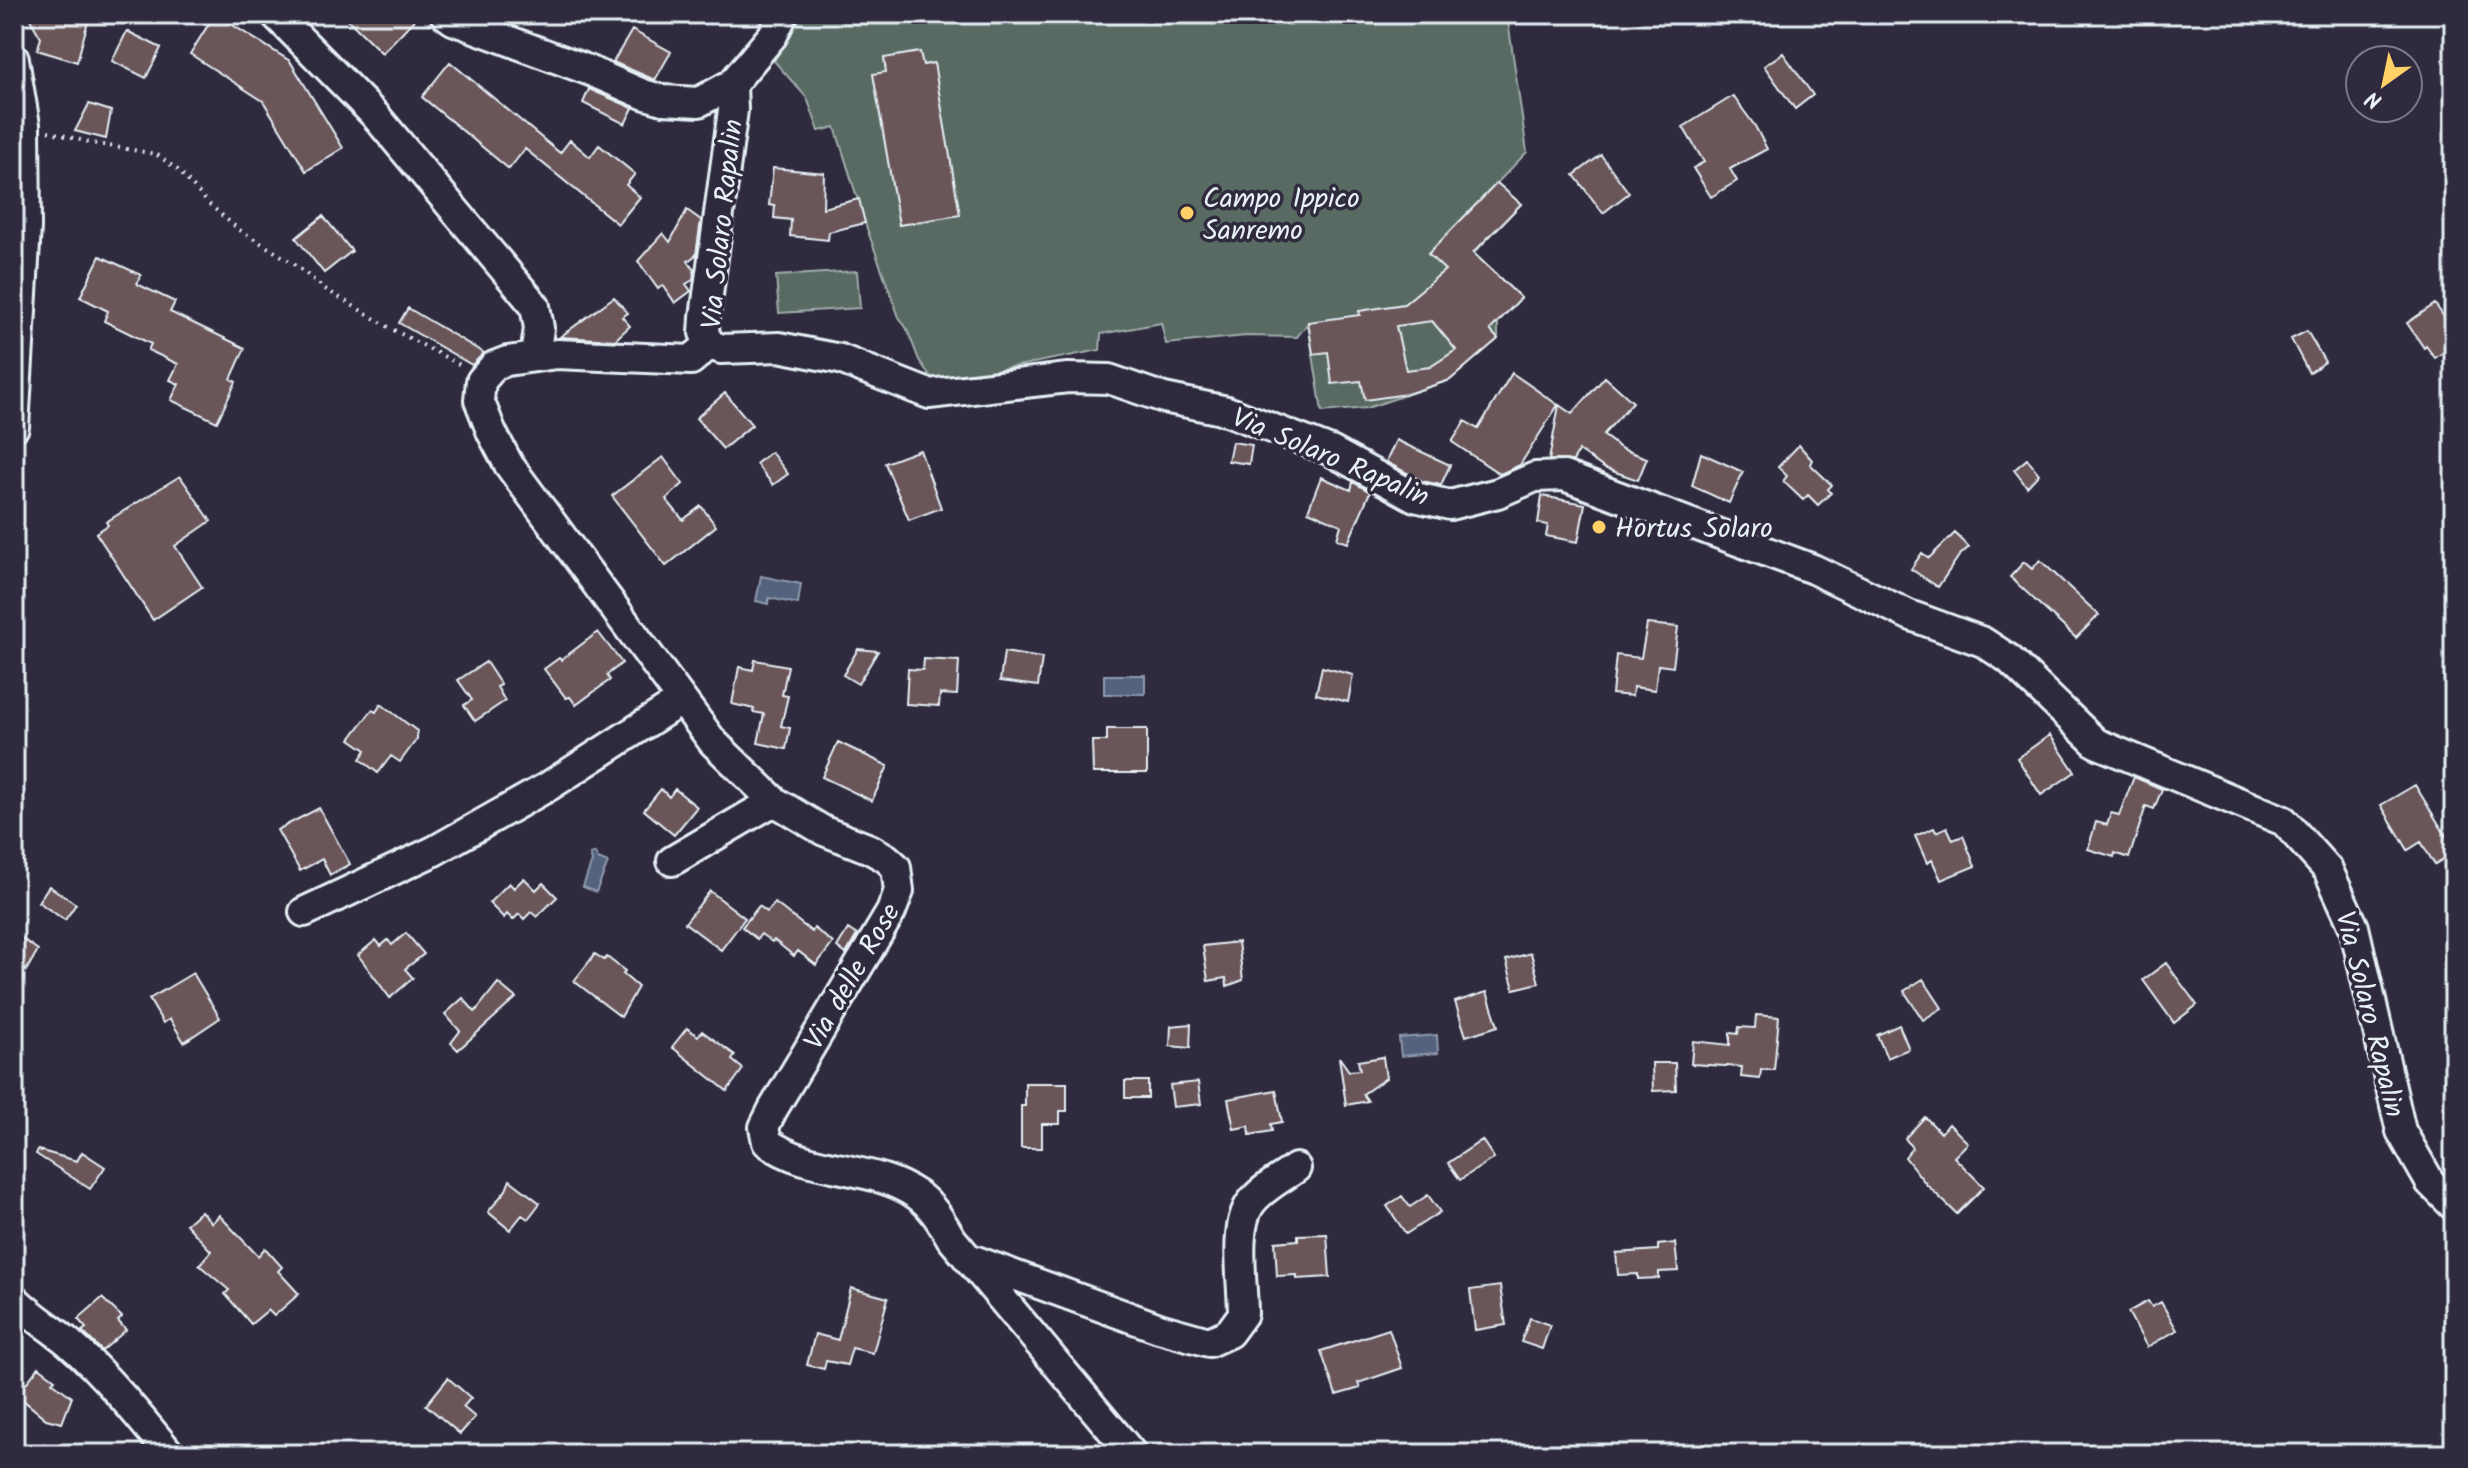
<svg xmlns="http://www.w3.org/2000/svg" width="2468" height="1468" font-family="Kalam,sans-serif">
<rect width="100%" height="100%" fill="#2f2a3d"/>
<filter id="ink" filterUnits="userSpaceOnUse"><feTurbulence type="fractalNoise" baseFrequency=".0125" numOctaves="2"/><feDisplacementMap in="SourceGraphic" scale="16" xChannelSelector="R" yChannelSelector="G"/><feConvolveMatrix kernelMatrix="1 2 1 2 8 2 1 2 1" color-interpolation-filters="sRGB"/></filter>
<g filter="url(#ink)">
<path fill="#596a62" stroke="#a0aead" stroke-width="2" d="M803,14H1507L1527,152L1497,183L1521,204L1474,253L1521,298L1498,322V339L1450,380L1367,408L1322,412L1308,323L1297,337L1246,336L1166,344L1161,323L1101,334L1100,350L934,382L919,360L907,329L899,317L866,226L835,127L819,131L807,98L774,61Z
M857,271L860,308L779,313L776,276Z"/>
<path fill="#54627e" stroke="#8f9baf" stroke-width="2" d="M761,576L801,584L798,604L769,598L768,604L756,601Z
M1104,675H1145V694H1104Z
M595,853L598,859L608,863L596,892L583,887L592,861L590,855Z
M1437,1035L1438,1053L1401,1056L1399,1038Z"/>
<path fill="#6b5659" stroke="#e8f1f8" stroke-width="2" fill-rule="evenodd" d="M27,14H90L77,62L37,50L41,38Z
M215,14L290,61L343,148L306,171L263,101L190,54Z
M342,14H420L382,53Z
M632,30L671,52L655,80L613,62Z
M127,31L161,48L146,78L112,61Z
M920,52L923,65L934,63L960,215L899,225L873,74L886,72L884,58Z
M1783,53L1813,95L1795,109L1764,66Z
M450,62L560,153L570,140L590,157L599,145L635,174L626,185L640,197L618,224L525,149L509,169L422,97Z
M589,89L633,108L625,124L583,103Z
M1733,96L1755,126L1767,149L1730,169L1737,181L1711,197L1693,168L1704,162L1683,127Z
M89,104L111,111L106,139L75,131Z
M1601,155L1629,193L1603,213L1574,175Z
M773,168L824,173L823,208L859,199L865,223L829,232L828,240L790,236L791,220L774,218L775,206L769,205Z
M1497,183L1521,204L1473,253L1521,298L1490,330L1498,339L1450,380L1407,394L1365,400L1361,381L1332,384L1328,352L1313,354L1308,322L1360,315L1359,311L1404,304L1445,270L1428,254ZM1432,321L1456,350L1430,367L1406,370L1396,326Z
M687,210L701,220L696,255L688,261L694,270L693,280L686,284L691,291L675,303L663,285L658,289L638,261L663,233L670,242Z
M323,216L352,251L324,273L296,238Z
M100,256L141,275L137,284L175,302L170,312L245,348L231,379L236,382L217,422L171,400L179,384L170,380L178,364L148,350L151,344L104,321L108,311L80,297Z
M614,297L628,313L622,317L630,326L615,340L560,337Z
M2435,304L2454,331V345L2435,358L2426,346L2424,348L2407,323Z
M408,308L484,353L472,365L399,323Z
M2307,331L2325,362L2309,373L2291,339Z
M1512,373L1558,405L1520,465L1500,474L1452,442L1465,421L1478,429Z
M1605,377L1633,402L1603,435L1622,449L1647,458L1638,480L1604,468L1579,451L1573,461L1549,460L1559,405L1572,414Z
M725,393L752,425L723,449L696,418Z
M1396,440L1450,465L1441,485L1422,481L1386,462Z
M1232,442L1252,445L1249,464L1228,461Z
M1799,445L1812,460L1810,464L1832,485L1828,489L1831,493L1818,505L1808,495L1803,500L1783,481L1787,476L1778,467Z
M920,450L941,508L909,520L885,463Z
M771,452L788,474L773,485L756,464Z
M1701,453L1743,472L1729,503L1692,486Z
M663,457L683,484L666,499L683,520L701,506L716,526L666,566L612,496Z
M2027,459L2039,474L2027,487L2014,470Z
M180,476L211,521L175,546L202,587L153,620L96,533L108,525L106,522Z
M1321,477L1351,490L1353,482L1370,492L1348,543L1337,539L1341,525L1308,511Z
M1542,496L1585,504L1578,542L1546,536L1548,525L1538,523Z
M1955,533L1969,547L1959,556L1938,587L1911,569L1922,553L1929,558Z
M2040,560L2099,615L2076,638L2010,577L2024,562L2032,569Z
M1647,624L1678,627L1673,667L1658,665L1655,690L1633,687L1632,696L1612,694L1616,655L1641,658Z
M598,632L622,663L607,675L610,680L576,705L570,697L566,698L544,669L559,658L561,660Z
M858,649L878,651L858,684L843,675Z
M1004,652L1042,658L1038,686L1000,681Z
M924,659L959,661L957,695L940,694L939,706L906,704L908,669L923,670Z
M755,660L788,666L782,695L788,696L781,726L790,728L786,749L758,743L764,714L753,712L754,709L732,704L739,667L753,670Z
M486,662L501,685L497,687L505,701L475,721L464,705L472,700L458,680Z
M1322,667L1353,675L1348,702L1316,694Z
M381,704L417,731V739L400,762L391,756L378,773L360,759L366,750L350,739L372,710L376,712Z
M1107,729H1147V773H1093L1092,741H1107Z
M2050,735L2075,772L2041,795L2017,758Z
M838,742L888,766L872,801L822,777Z
M2134,777L2162,789L2154,809L2146,806L2129,858L2115,853L2114,857L2088,849L2096,822L2107,825L2111,813L2119,815Z
M2415,785L2454,849V853L2435,865L2421,842L2408,850L2381,805Z
M661,789L669,797L675,789L697,807L674,835L644,810Z
M319,808L350,864L330,875L322,859L300,871L277,830Z
M1947,827L1953,840L1963,836L1975,866L1941,880L1932,860L1927,863L1915,836L1934,828L1936,832Z
M524,878L536,890L543,883L557,897L537,917L531,912L524,919L519,914L513,920L507,914L504,918L489,903L509,883L514,888Z
M49,886L76,904L65,920L38,902Z
M710,891L745,918L721,950L685,923Z
M775,903L812,932L814,928L833,943L816,965L798,951L794,956L774,940L772,942L761,934L757,939L742,927L759,906L767,912Z
M848,929L857,935L846,954L837,947Z
M14,933L38,950L26,971L14,963Z
M406,933L424,954L405,969L413,978L390,998L358,955L376,940L381,946L388,940L392,945Z
M1238,942L1243,980L1227,986L1226,978L1208,981L1203,946Z
M1531,953L1539,983L1514,989L1506,960Z
M595,954L604,960L607,957L625,971L623,974L638,987L621,1017L574,981Z
M2166,963L2197,1005L2174,1023L2143,980Z
M193,973L220,1018L184,1042L170,1019L163,1023L149,999Z
M1923,979L1942,1008L1923,1020L1904,991Z
M498,983L516,998L458,1050L451,1043L460,1031L445,1014L463,998L475,1012Z
M1487,992L1498,1026L1466,1036L1455,1002Z
M1756,1015L1779,1017L1774,1070H1761L1760,1079L1741,1077L1742,1067L1691,1064L1693,1041L1730,1045V1033L1738,1034L1739,1027L1755,1028Z
M1191,1024L1190,1048L1170,1046L1171,1026Z
M1899,1025L1909,1049L1887,1058L1877,1035Z
M687,1028L698,1036L702,1031L735,1055L732,1060L743,1069L727,1091L672,1047Z
M1339,1057L1349,1071L1360,1070L1358,1061L1383,1057L1386,1078L1363,1094L1368,1101L1346,1105Z
M1652,1063H1675L1676,1090L1653,1091Z
M1125,1081H1148V1098H1125Z
M1198,1082L1201,1104L1173,1107L1170,1085Z
M1025,1083H1067V1111H1060V1124H1042V1148H1021V1106H1025Z
M1276,1090L1282,1122L1271,1124L1272,1131L1250,1135L1249,1126L1234,1129L1228,1099Z
M1925,1117L1941,1133L1949,1124L1968,1143L1954,1157L1984,1187L1957,1214L1927,1185L1905,1157L1912,1148L1905,1138Z
M1482,1140L1494,1158L1460,1180L1448,1163Z
M38,1150L77,1161L82,1152L105,1167L90,1189L36,1154Z
M510,1180L540,1203L528,1219L522,1215L510,1230L488,1212L506,1190Z
M1428,1195L1440,1212L1406,1234L1387,1206L1402,1196L1410,1207Z
M201,1211L212,1223L219,1215L258,1256L265,1248L282,1267L278,1271L299,1294L274,1316L268,1310L251,1324L225,1294L229,1290L199,1265L211,1251L186,1224Z
M1327,1234L1330,1277L1297,1279V1275L1277,1276L1275,1242L1298,1240V1235Z
M1675,1243L1678,1271L1659,1272V1278L1638,1279V1274L1618,1275L1616,1253L1658,1250V1245Z
M1500,1286L1506,1325L1475,1330L1470,1290Z
M851,1288L888,1298L873,1353L852,1348L847,1365L826,1361L824,1369L807,1365L815,1334L838,1340Z
M102,1298L122,1317L118,1321L126,1330L102,1351L82,1331L86,1328L78,1319Z
M2148,1301L2152,1307L2161,1302L2177,1330L2147,1347L2128,1312Z
M1530,1318L1550,1325L1542,1349L1521,1342Z
M1389,1329L1402,1368L1358,1383L1360,1388L1336,1395L1321,1351Z
M39,1367L55,1379L52,1382L72,1397L62,1423L46,1419L17,1395Z
M448,1378L471,1398L463,1407L475,1417L460,1434L426,1405Z"/>
<g fill="none" stroke-linecap="round" stroke-linejoin="round">
<defs>
<path id="minor" d="M275,14L375,115L535,306L539,328L535,357
M445,14L453,20L588,70L643,94L663,100L699,102L732,84L773,35L783,14
M14,59L25,125L26,227L14,427
M732,84L733,110L705,317L704,333L710,344L721,349L779,347L840,359L929,394L1068,378L1109,379L1164,398L1227,411L1331,451L1415,497L1450,505L1498,493L1535,477L1564,476L1813,569L1909,615L1983,642L2009,659L2096,743L2284,821L2328,870L2354,927L2401,1131L2430,1182L2454,1206
M710,344L691,360L557,354L507,361L494,366L481,381L479,400L492,433L509,465L713,742L774,801L824,831L870,849L886,858L896,867L899,891L891,912L773,1109L764,1127L767,1142C810,1174 873,1164 917,1195C933,1206 942,1223 951,1238L1132,1454
M672,861L774,801
M304,912L434,851L549,786L682,700
M968,1258L1159,1328L1209,1342L1229,1333L1243,1314C1243,1283 1233,1227 1251,1203C1261,1189 1282,1178 1296,1168
M14,1299C31,1316 50,1327 68,1342C104,1373 140,1417 170,1454"/>
</defs>
<use href="#minor" stroke="#e8f1f8" stroke-width="34"/>
<path stroke="#e8f1f8" stroke-width="4" stroke-dasharray="2 6" stroke-linecap="butt" d="M48,131L91,143L156,154L178,170L209,204L238,229L290,261L325,289L392,329L464,367"/>
<use href="#minor" stroke="#2f2a3d" stroke-width="28"/>
</g>
</g>
<g fill="#ffd166" stroke="#2f2a3d" stroke-width="3">
<circle cx="1187" cy="213" r="8"/>
<circle cx="1599" cy="527" r="8"/>
</g>
<g text-anchor="middle" stroke-width="7" stroke-linejoin="round" paint-order="stroke">
<g font-size="28" fill="#e8f1f8" stroke="#2f2a3d" text-anchor="start">
<text x="1203" y="207">Campo Ippico<tspan x="1203" dy="32">Sanremo</tspan></text>
<text x="1615" y="537">Hortus Solaro</text>
</g>
<g font-size="28" fill="#e8f1f8" stroke="#2f2a3d">
<text transform="translate(721 224) rotate(-84)" y="10">Via Solaro Rapalin</text>
<text transform="translate(1331 456) rotate(23)" y="10">Via Solaro Rapalin</text>
<text transform="translate(851 976) rotate(-60)" y="10">Via delle Rose</text>
<text transform="translate(2371 1014) rotate(76)" y="10">Via Solaro Rapalin</text>
</g>
</g>
<rect width="2468" height="1468" fill="none" stroke="#2f2a3d" stroke-width="48"/>
<rect x="24" y="24" width="2420" height="1420" fill="none" stroke="#e8f1f8" stroke-width="3" filter="url(#ink)"/>
<g transform="translate(2384 84) rotate(213)"><circle r="38" fill="#2f2a3d" stroke="#797a88" stroke-width="2"/>
<path d="M0-6L14 30L0 20L-14 30Z" fill="#ffd166"/>
<text y="-12" font-size="22" font-weight="bold" text-anchor="middle" fill="#e8f1f8">N</text>
</g>
</svg>
